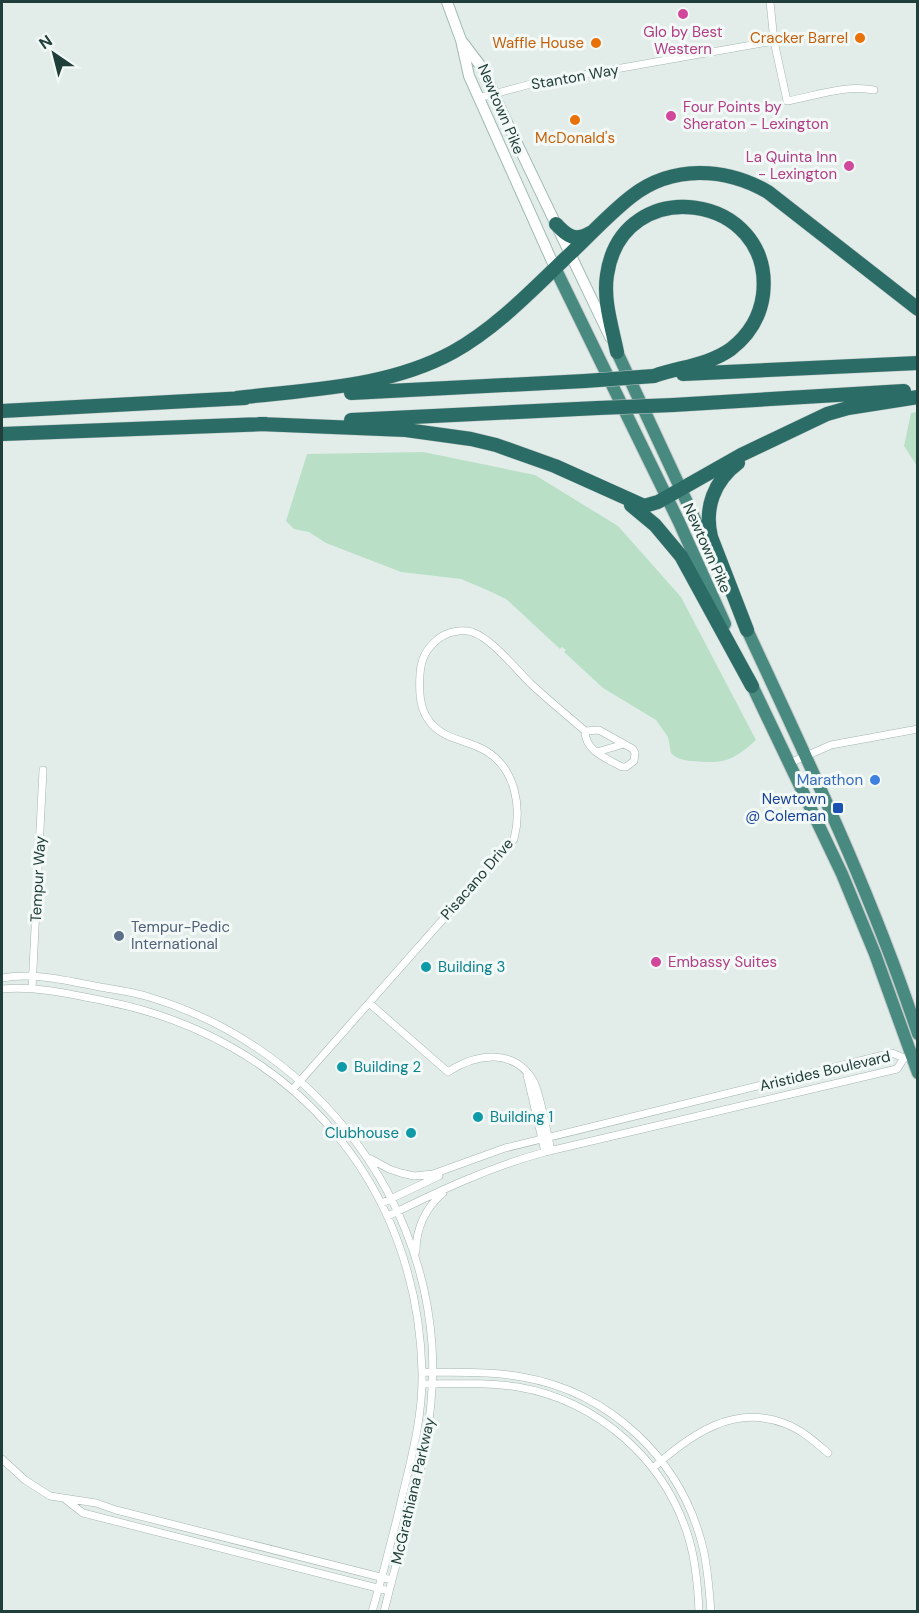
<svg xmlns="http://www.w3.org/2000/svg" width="919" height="1613" font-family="'DM Sans',sans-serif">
<rect width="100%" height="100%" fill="#e2ede9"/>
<path fill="#b9e0c7" d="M917,412H918L917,466L904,446L911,413Z
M423,452L535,475L618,526L681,597L756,740C733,761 724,764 693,761C685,761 677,759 671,753L668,737L656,720L603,688L564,652L566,650L562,647L560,649L506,599L487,590L461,579L401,572L326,543L309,532L294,529L286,521L307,454Z"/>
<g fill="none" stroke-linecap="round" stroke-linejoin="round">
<defs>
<path id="minor" d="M770,2L774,41L787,101C815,96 847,84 874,90
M478,98L531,84L774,41
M599,730L633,749L635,753L634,761L626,767H622C606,758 585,751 585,731Z
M597,752L624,744
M790,763L831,745L918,729
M2,978C34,972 69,981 100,987C117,990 134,992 149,997C304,1043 421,1183 432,1345C438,1437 405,1523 384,1612
M32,988L43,770
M2,989C37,986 70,994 105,1001C290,1037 418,1182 422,1372C423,1415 412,1456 402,1497C393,1536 383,1574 372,1612
M369,1003L448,1072C477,1053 515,1048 534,1082C541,1097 547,1133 551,1151
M527,1075L545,1152
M293,1089L514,839C522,808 516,769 486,751C468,740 444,740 430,722C419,709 419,690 420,674C421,659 426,649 438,639C447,632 461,629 472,632C491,638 516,669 530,683C548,700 567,715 585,731
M371,1159L389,1169L401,1173L414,1176L433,1174L505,1148L892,1053L904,1058L915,1057
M382,1203L439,1176
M388,1216C439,1191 490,1167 545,1152L897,1069L904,1058
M416,1251C416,1228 426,1207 443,1193
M422,1372C455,1373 490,1371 522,1377C610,1392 680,1459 702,1544C708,1566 709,1589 711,1612
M422,1384C454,1384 486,1382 518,1387C599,1401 666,1461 689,1539C696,1563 698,1587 699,1612
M2,1459L25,1480L50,1496L96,1503L116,1510L392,1580
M653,1468C690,1435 734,1403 786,1424C802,1430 815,1442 828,1453
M65,1499L83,1513L389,1591"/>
<path id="secondary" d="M447,2L461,40L469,76L555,268
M461,40L483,69L502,112L610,337"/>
<path id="trunk" d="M555,268L679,522L725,624
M617,352L712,556
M743,621C806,757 871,891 918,1034
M749,679L842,874L875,954L918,1073"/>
<path id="motorway" d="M556,224C567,236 575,242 590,233
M617,352C612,327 603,300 607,275C622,171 775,193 763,295C760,317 749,335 731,349C709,365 679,367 654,376
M683,374L918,363
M351,393L585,381
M237,398C310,389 387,388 453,352C498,327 535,287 572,252C591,234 610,213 632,196C672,165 725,167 768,192L918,309
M673,405L904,391
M2,411L245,398
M351,420L598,408
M259,424L406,430L471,439L496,445L555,466L644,506L658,502L741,455L827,414L848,408L918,397
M2,434L266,424
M738,463C714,481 704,508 711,537L747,630
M631,505L655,525L681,556L752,686"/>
</defs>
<use href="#minor" stroke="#a4b5b1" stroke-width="8"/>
<use href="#secondary" stroke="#9fbab3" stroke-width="12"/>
<use href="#trunk" stroke="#c1c9c8" stroke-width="14"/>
<use href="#motorway" stroke="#c1c9c8" stroke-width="15"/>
<use href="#minor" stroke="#fff" stroke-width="7"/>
<use href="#secondary" stroke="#fff" stroke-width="10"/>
<use href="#trunk" stroke="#488980" stroke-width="12"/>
<use href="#motorway" stroke="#2b6d66" stroke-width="14"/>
<defs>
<path id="motorway-bridge" d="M585,381L654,376
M598,408L673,405"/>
</defs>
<use href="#motorway-bridge" stroke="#c1c9c8" stroke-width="15" stroke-linecap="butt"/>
<use href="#motorway-bridge" stroke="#2b6d66" stroke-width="14"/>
</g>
<g fill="#d1479c" stroke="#f3f9f7" stroke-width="2">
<circle cx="683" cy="14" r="6"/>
<circle cx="671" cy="116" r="6"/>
<circle cx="849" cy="166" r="6"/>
<circle cx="656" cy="962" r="6"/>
</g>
<g fill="#e8710a" stroke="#f3f9f7" stroke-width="2">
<circle cx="860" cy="38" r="6"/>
<circle cx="596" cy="43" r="6"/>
<circle cx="575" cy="120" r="6"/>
</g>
<circle fill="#3f7fe0" stroke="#f3f9f7" stroke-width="2" cx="875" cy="780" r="6"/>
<rect fill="#1a4fb4" stroke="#f3f9f7" stroke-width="2" x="832" y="802" width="12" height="12" rx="3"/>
<circle fill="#5c6f8a" stroke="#f3f9f7" stroke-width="2" cx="119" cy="936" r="6"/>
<g fill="#0f9aa8" stroke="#f3f9f7" stroke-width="2">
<circle cx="426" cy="967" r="6"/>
<circle cx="342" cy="1067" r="6"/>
<circle cx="478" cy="1117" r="6"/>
<circle cx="411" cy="1133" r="6"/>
</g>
<g text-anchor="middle" stroke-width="6" stroke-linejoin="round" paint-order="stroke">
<g font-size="15" fill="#b23c85" stroke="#f3f9f7" text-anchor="start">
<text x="683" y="37" text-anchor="middle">Glo by Best<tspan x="683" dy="17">Western</tspan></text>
<text x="683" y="112">Four Points by<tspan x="683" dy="17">Sheraton - Lexington</tspan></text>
<text x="837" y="162" text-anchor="end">La Quinta Inn<tspan x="837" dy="17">- Lexington</tspan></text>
<text x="668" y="967">Embassy Suites</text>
</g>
<g font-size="15" fill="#c56008" stroke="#f3f9f7" text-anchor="end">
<text x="848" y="43">Cracker Barrel</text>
<text x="584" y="48">Waffle House</text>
<text x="575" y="143" text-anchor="middle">McDonald's</text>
</g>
<g font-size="15" fill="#213f3a" stroke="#f3f9f7">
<text transform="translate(575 77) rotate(-10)" y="5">Stanton Way</text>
<text transform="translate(501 109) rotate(67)" y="5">Newtown Pike</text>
<text transform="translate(707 548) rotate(66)" y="5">Newtown Pike</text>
<text transform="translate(38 879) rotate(-87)" y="5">Tempur Way</text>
<text transform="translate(477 879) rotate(-49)" y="5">Pisacano Drive</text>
<text transform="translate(825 1071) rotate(-13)" y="5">Aristides Boulevard</text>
<text transform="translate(413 1491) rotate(-77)" y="5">McGrathiana Parkway</text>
</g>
<g font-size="15" fill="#366cbe" stroke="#f3f9f7" text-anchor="end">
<text x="863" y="785">Marathon</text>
</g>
<g font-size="15" fill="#164399" stroke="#f3f9f7" text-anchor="end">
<text x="826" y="804">Newtown<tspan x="826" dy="17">@ Coleman</tspan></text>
</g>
<g font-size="15" fill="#4e5e75" stroke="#f3f9f7" text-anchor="start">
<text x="131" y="932">Tempur-Pedic<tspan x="131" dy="17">International</tspan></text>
</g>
<g font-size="15" fill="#0d838f" stroke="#f3f9f7" text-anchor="start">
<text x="438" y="972">Building 3</text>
<text x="354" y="1072">Building 2</text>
<text x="490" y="1122">Building 1</text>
<text x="399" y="1138" text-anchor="end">Clubhouse</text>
</g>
</g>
<rect width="919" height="1613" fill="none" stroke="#213f3a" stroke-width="6"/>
<g transform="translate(54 54) rotate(325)" stroke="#f3f9f7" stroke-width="4.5" paint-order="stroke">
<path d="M0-4.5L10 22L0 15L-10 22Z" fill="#213f3a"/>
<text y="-9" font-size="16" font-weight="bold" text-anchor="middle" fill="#213f3a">N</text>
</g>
</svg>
